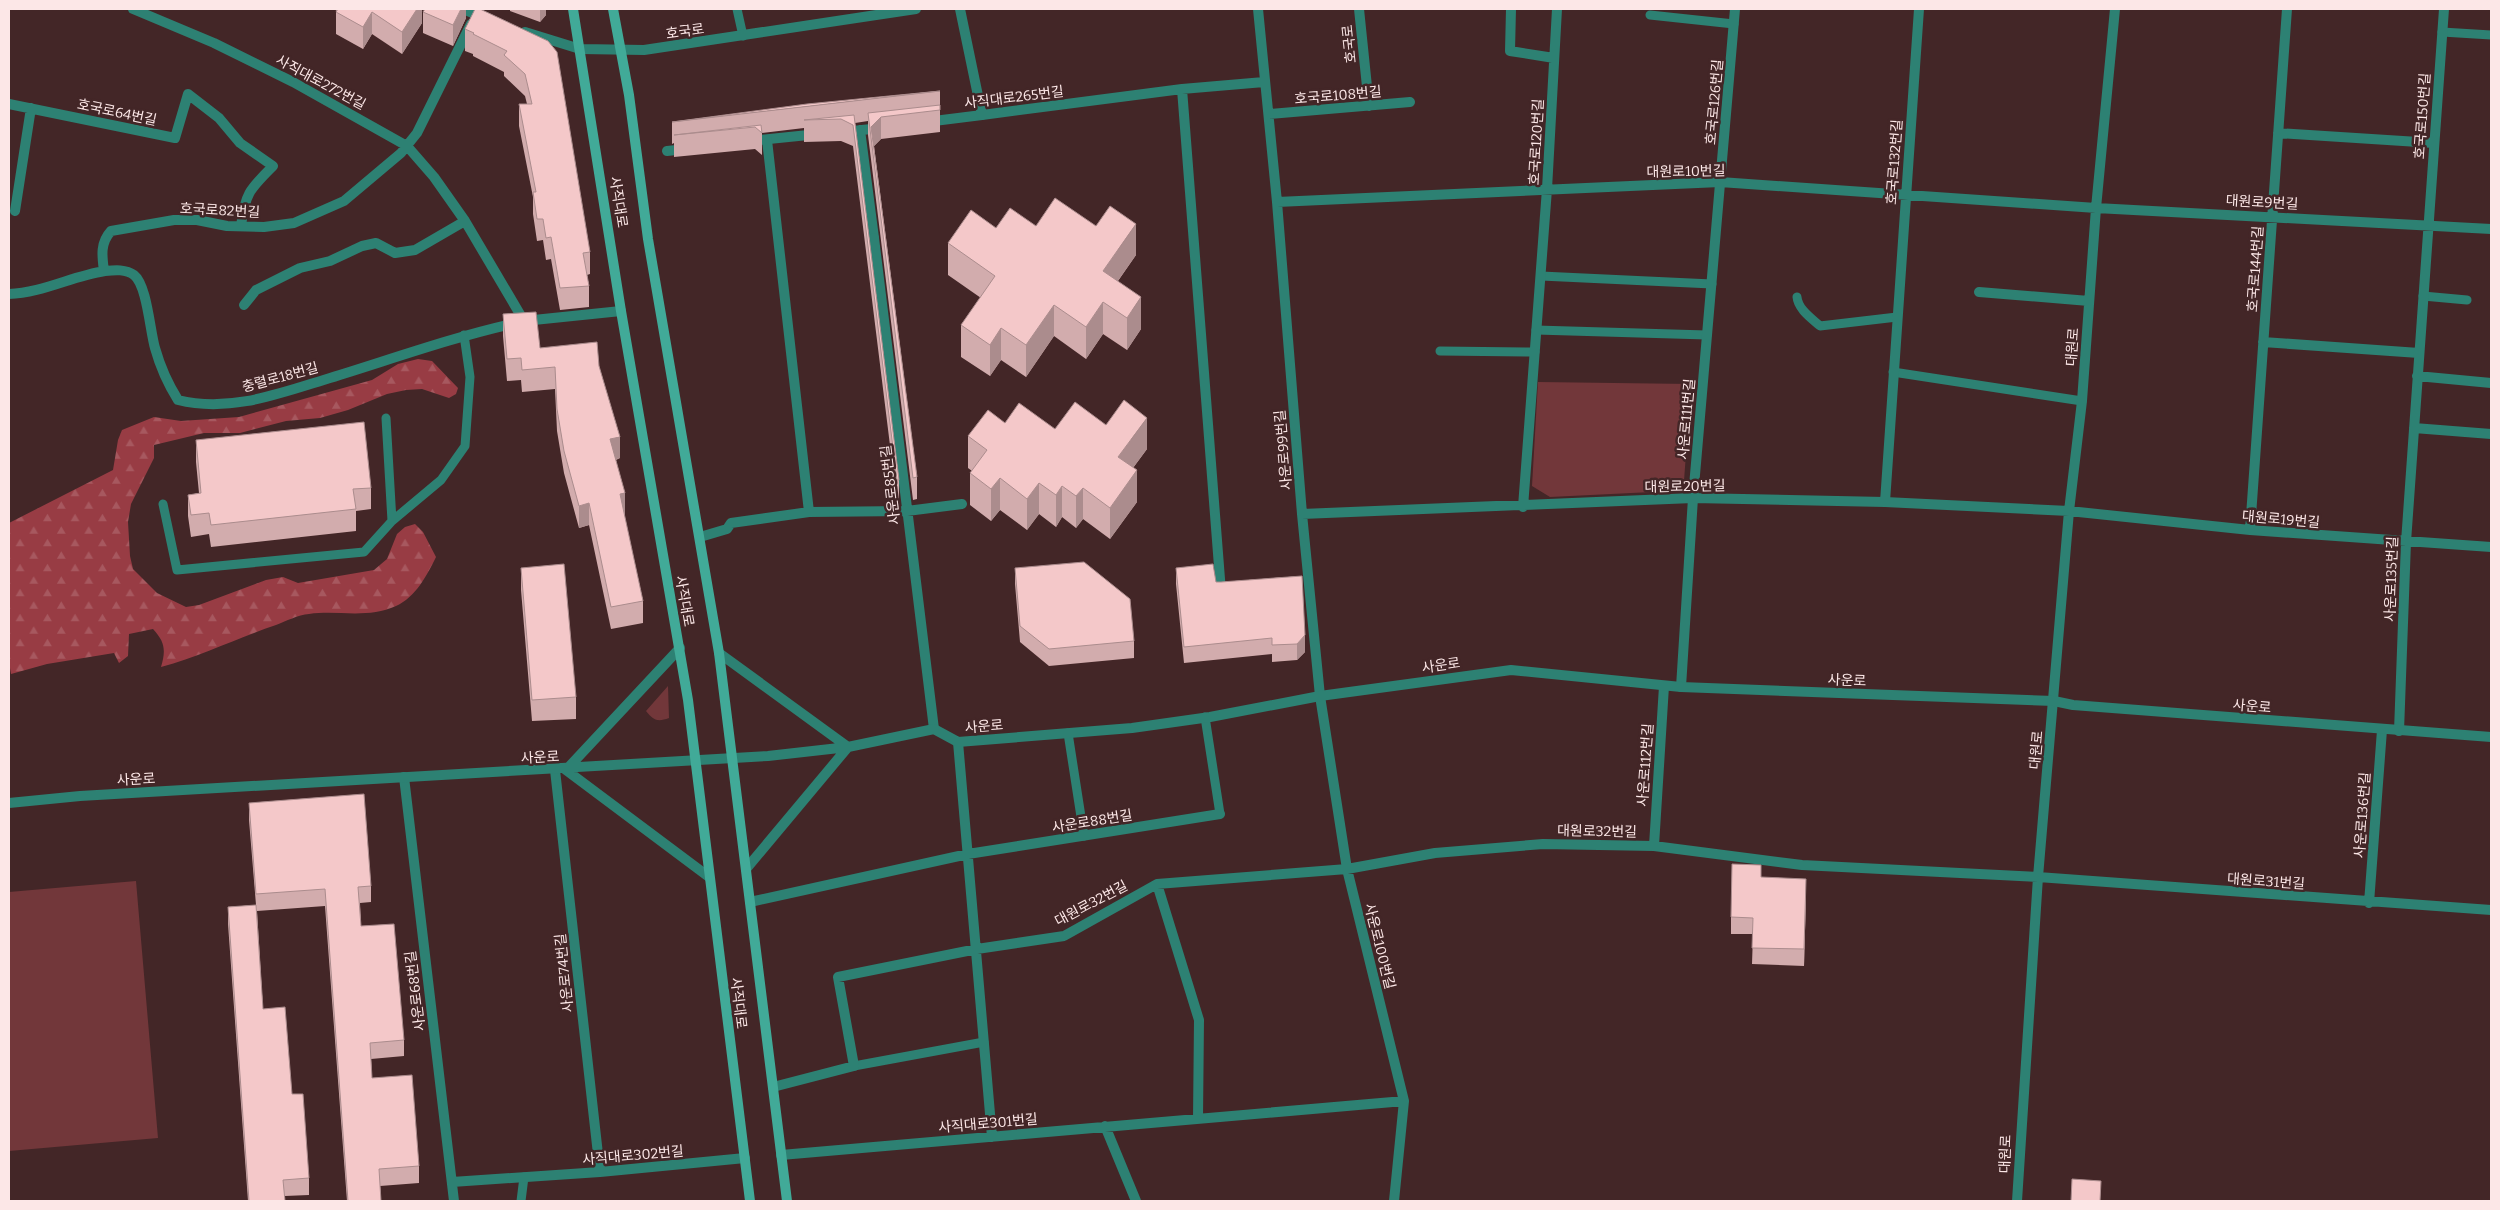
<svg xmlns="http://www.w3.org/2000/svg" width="2500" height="1210" font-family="Bitter,'Noto Sans KR',serif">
<defs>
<pattern id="forest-firs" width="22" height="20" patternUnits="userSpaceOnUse" patternTransform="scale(1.25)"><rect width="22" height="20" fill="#983c44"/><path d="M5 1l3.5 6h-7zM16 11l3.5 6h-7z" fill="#a7585f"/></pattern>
</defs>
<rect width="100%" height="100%" fill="#432627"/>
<path fill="url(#forest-firs)" d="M418,359L432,361L458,388L456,394L449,398L422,389L406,390L387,394L348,410L320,418L286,421L240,433H204L154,445V458L131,504L128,522L130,556L133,569L157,593L186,607L199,605L266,580L283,577L298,583L374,570L387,559L397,534L405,527L415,524L423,532L436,557C427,575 416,597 396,606C368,619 338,610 309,614C298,615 286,621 276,625C237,638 201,656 161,667C166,650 165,642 153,629L129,634L128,656L119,663L114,653L47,664L11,674L9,662V523L113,470L118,440L122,430L154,417L181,421L239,417L372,380L398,364Z"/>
<path fill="#72373a" d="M1538,382L1691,384L1684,481L1672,491L1550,497L1532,486Z
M668,686L669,718C658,722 654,721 646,711Z
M136,881L158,1138L9,1151V892Z"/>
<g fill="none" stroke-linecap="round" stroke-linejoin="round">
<path stroke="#2d8173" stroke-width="9" d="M737,9L743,36
M1650,15L1734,24
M2442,32L2491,35
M1541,276L1712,284
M2423,296L2467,300
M1797,297C1798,309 1811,318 1820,326L1897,317
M1536,330L1707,335
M1440,351L1535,352
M1893,372L2082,401
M386,418L392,521L441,480L465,446L470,377L464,335
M163,504L177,570L364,552L392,521
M1205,717L1220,814
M1068,733L1084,836
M854,1066L984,1042
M521,1201L524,1177"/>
<path stroke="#2d8173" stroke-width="10" d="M926,122L982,115
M860,130L874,238
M844,132L880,128
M760,140L818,134
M667,151L686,149"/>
<path stroke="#2d8173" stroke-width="10" d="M133,9L214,43L293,82L407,146L434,177L465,221L524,321L621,311
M463,9L485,18
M960,9L982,115L1182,89L1264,82
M1258,9L1277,202L1302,514L1320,696L1347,869L1404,1101L1394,1201
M1359,9L1369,106
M1511,9L1510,51L1554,58
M525,32L580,49L644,50L916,9
M1182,89L1221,592H1223
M9,104L175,138L188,94L219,118L240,143L273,166C250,189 245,193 241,226
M1269,114L1410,102
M2278,133L2434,143
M767,140L809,512
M1277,202L1720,182L2096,208L2491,229
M15,211L31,108
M874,238L934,729
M104,271C102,256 100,243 111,231L174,220H197L227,226L264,227L294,223L344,201L401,153L417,133L471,24
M1979,292L2089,301
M9,294C42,293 72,276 105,271C115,270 126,269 134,275C147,285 150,331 155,348C160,366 168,384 178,400C230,413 281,393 330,378C392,359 453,337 516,323
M244,305L256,290L300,268L330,261L362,246L376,243L395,253L415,250L465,221
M2263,342L2419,353
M2417,376L2491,383
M2414,428L2491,434
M1885,502L1919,9
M1523,507L1547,189L1557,9
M1302,514L1693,498L1885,502L2069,511L2250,530L2491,547
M2250,530L2287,9
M700,537L727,529L731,523L809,512L907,511L962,504
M1681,687L1693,498L1735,9
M2399,731L2406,542L2444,9
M958,742L992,1137
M555,770L600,1172
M404,777L454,1201
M1654,846L1664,686
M1157,884L1199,1020L1198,1118
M750,902L968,854L1220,814
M2369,903L2382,730
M773,1087L854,1066L838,977L977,949L1064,936L1157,884L1347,869L1435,853L1543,844L1654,846L1802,865L2038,877L2491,910
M1105,1126L1136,1201
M781,1155L1404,1101
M452,1182L600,1172L745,1158
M2017,1201L2038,877L2069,511L2082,401L2096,208L2115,9"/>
<path stroke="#2d8173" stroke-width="10" d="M719,653L848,747
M566,770L709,877
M566,770L680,648
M9,803L80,796L768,756L848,747L934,729L958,742L1132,728L1210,717L1320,696L1511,670L1681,687L2054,701L2073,705L2491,737
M746,869L848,747"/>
<path stroke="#41aa98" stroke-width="10" d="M573,9L621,311L688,700L750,1201
M613,9L629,95L648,239L719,653L787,1201"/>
</g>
<path fill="#d2acad" d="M334,9H422V23L402,54L372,34L363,49L336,34V12L337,11Z
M466,9V18L453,46L423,33V12Z
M510,9H546V15L540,22L510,11Z
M480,10L548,41L590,252V274L587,275L589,286V307L560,310L551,259L546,260L543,240L537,241L533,214V197L519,126V104H527L525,96L504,76V72L473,56V54L465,51V29Z
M940,91V132L881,139L874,146L917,477V499L913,500L868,135V121L855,123L899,480V502H897L853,146L841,141L804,142V128L762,133V155L755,149L674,157V143L672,144V122Z
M1036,226L1136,255L1118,281L1141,329L1127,350L1103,334L1086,359L1054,336L1026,377L1001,360L990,376L961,357V325L981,298L948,275V243L996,228Z
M503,314L540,348L599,366L620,458L616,460L625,515H624L643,601V623L611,629L589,525L579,528L564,473L557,431L555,389L522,392L521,380L507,381L503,336Z
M1005,423L1055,429L1106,425L1147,449L1133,468L1137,502L1110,539L1083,519L1076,528L1062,517L1056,527L1039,514L1027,530L1000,510L991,521L970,505V473L972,471L968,468V436Z
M196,440L371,488V509L356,511V531L211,547L209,534L191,537L188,516V495L199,493L196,462Z
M521,568L576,697V719L532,721L521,590Z
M1015,568L1134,641V658L1049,666L1020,642L1015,584Z
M1176,568L1216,582H1221L1302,576L1305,652L1297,660L1272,662V654L1184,663L1176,584Z
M249,803L371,886V902L360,903L361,926L404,1040V1056L371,1059L372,1078L419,1166V1183L380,1186L381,1201H347L325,906L257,911L263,1009L292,1094L309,1178V1195L285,1196V1201H248L228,924V907L256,905L249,820Z
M1761,877L1806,895L1804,966L1752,964L1753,934H1731V917Z"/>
<path fill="#ab8c8d" d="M417,9H422V23L402,54V32Z
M461,9H466V18L453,46V25Z
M540,9H546V15L540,22Z
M372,12V34L363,49V27Z
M881,117V139L872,148L871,127Z
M1136,224V255L1103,302V271Z
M1141,297V329L1127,350V318Z
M1103,302V334L1086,359V327Z
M1054,305V336L1026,377V345Z
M1001,328V360L990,376V345Z
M1147,418V449L1118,488V457Z
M620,437V458L610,461V439Z
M1137,470V502L1110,539V508Z
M1000,478V510L991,521V489Z
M1039,483V514L1027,530V499Z
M1062,486V517L1056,527V495Z
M1083,488V519L1076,528V496Z
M625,493V515L620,516V494Z
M589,503V525L579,528V506Z
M1305,635V652L1297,660V644Z
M1806,879V895L1804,966V949Z"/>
<path fill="#f4c8c9" stroke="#ab8c8d" d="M338,9H417L402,32L372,12L363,27L336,12Z
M425,9H461L453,25L423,12Z
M475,9H480L548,41L557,52L590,252L583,253L589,286L560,288L551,237L546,238L543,219H537L533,192H536L519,104H532L525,74L504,55L507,51L473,34L474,33L465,29Z
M940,91L672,122L807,104Z
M940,105V110L881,117L871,127L917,477L913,478L868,113Z
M854,115L899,480H897L853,125L841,119L804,120Z
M761,125L762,133L755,127L674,135Z
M1055,198L1096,226L1110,206L1136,224L1103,271L1141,297L1127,318L1103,302L1086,327L1054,305L1026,345L1001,328L990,345L961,325L995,276L948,243L971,210L996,228L1010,208L1036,226Z
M536,312L540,348L597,342L599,366L620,437L610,439L625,493L620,494L643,601L611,607L589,503L579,506L564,451L557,409L555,367L522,370L521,358L507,359L503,314Z
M1124,400L1147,418L1118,457L1137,470L1110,508L1083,488L1076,496L1062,486L1056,495L1039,483L1027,499L1000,478L991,489L970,473L987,450L968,436L988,410L1005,423L1019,403L1055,429L1075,402L1106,425Z
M364,422L371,488L353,489L356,509L211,525L209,513L191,515L188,495L201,493L196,440Z
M1084,562L1130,599L1134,641L1049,649L1020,626L1015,568Z
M564,564L576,697L532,700L521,568Z
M1213,564L1216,582H1221L1302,576L1305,635L1297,644L1272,645V638L1184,647L1176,568Z
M364,794L371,886L358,887L361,926L394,924L404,1040L370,1043L372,1078L412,1075L419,1166L379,1169L381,1201H348L325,889L256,894L249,803Z
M1732,864L1761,865V877L1806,879L1804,949L1752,948L1753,918L1731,917Z
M256,905L263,1009L285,1007L292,1094H303L309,1178L283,1180L285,1201H249L228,907Z
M2072,1179L2101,1181L2100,1201H2071Z"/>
<g text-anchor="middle" stroke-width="5" stroke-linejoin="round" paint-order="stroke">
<g font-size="14" fill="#fce7e7" stroke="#432627">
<text transform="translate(685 31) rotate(-8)" y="5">호국로</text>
<text transform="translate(1349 44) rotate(-96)" y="5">호국로</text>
<text transform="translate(321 82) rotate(28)" y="5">사직대로272번길</text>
<text transform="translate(1338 95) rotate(-5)" y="5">호국로108번길</text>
<text transform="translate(1014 97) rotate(-7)" y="5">사직대로265번길</text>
<text transform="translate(1714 102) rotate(-85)" y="5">호국로126번길</text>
<text transform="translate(117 112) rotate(12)" y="5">호국로64번길</text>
<text transform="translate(2422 116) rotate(-86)" y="5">호국로150번길</text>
<text transform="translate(1536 142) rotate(-87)" y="5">호국로120번길</text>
<text transform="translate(1894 162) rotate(-86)" y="5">호국로132번길</text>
<text transform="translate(1686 171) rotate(-1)" y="5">대원로10번길</text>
<text transform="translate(619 202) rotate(81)" y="5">사직대로</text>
<text transform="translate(2262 202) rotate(3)" y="5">대원로9번길</text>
<text transform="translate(220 210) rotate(3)" y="5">호국로82번길</text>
<text transform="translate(2255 269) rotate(-86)" y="5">호국로144번길</text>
<text transform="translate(2072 347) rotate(-86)" y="5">대원로</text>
<text transform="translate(280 377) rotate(-15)" y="5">충렬로18번길</text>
<text transform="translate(1686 419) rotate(-85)" y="5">사운로111번길</text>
<text transform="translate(1283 450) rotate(-95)" y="5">사운로99번길</text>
<text transform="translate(890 485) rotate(-97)" y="5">사운로85번길</text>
<text transform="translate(1685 486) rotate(-1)" y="5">대원로20번길</text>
<text transform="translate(2281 519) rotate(5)" y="5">대원로19번길</text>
<text transform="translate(2391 579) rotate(-88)" y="5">사운로135번길</text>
<text transform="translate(685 601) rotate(80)" y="5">사직대로</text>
<text transform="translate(1441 665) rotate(-8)" y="5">사운로</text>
<text transform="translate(1847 680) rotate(2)" y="5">사운로</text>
<text transform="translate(2252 706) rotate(5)" y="5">사운로</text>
<text transform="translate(984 726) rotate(-5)" y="5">사운로</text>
<text transform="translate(2036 750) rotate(-85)" y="5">대원로</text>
<text transform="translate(540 757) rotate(-3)" y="5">사운로</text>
<text transform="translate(1645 765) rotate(-86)" y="5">사운로112번길</text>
<text transform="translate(136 779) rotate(-3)" y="5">사운로</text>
<text transform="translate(2362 815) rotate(-86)" y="5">사운로136번길</text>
<text transform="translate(1092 821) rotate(-9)" y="5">사운로88번길</text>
<text transform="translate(1597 831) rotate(1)" y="5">대원로32번길</text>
<text transform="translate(2266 881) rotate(4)" y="5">대원로31번길</text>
<text transform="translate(1091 903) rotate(-28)" y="5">대원로32번길</text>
<text transform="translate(1380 946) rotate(76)" y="5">사운로100번길</text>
<text transform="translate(564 973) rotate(-96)" y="5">사운로74번길</text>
<text transform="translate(415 991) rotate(-97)" y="5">사운로68번길</text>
<text transform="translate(739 1003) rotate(83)" y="5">사직대로</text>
<text transform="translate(988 1123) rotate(-5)" y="5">사직대로301번길</text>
<text transform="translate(2005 1154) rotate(-88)" y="5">대원로</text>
<text transform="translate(633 1155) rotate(-5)" y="5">사직대로302번길</text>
</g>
</g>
<rect width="2500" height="1210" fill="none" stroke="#fce7e7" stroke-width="20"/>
</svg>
